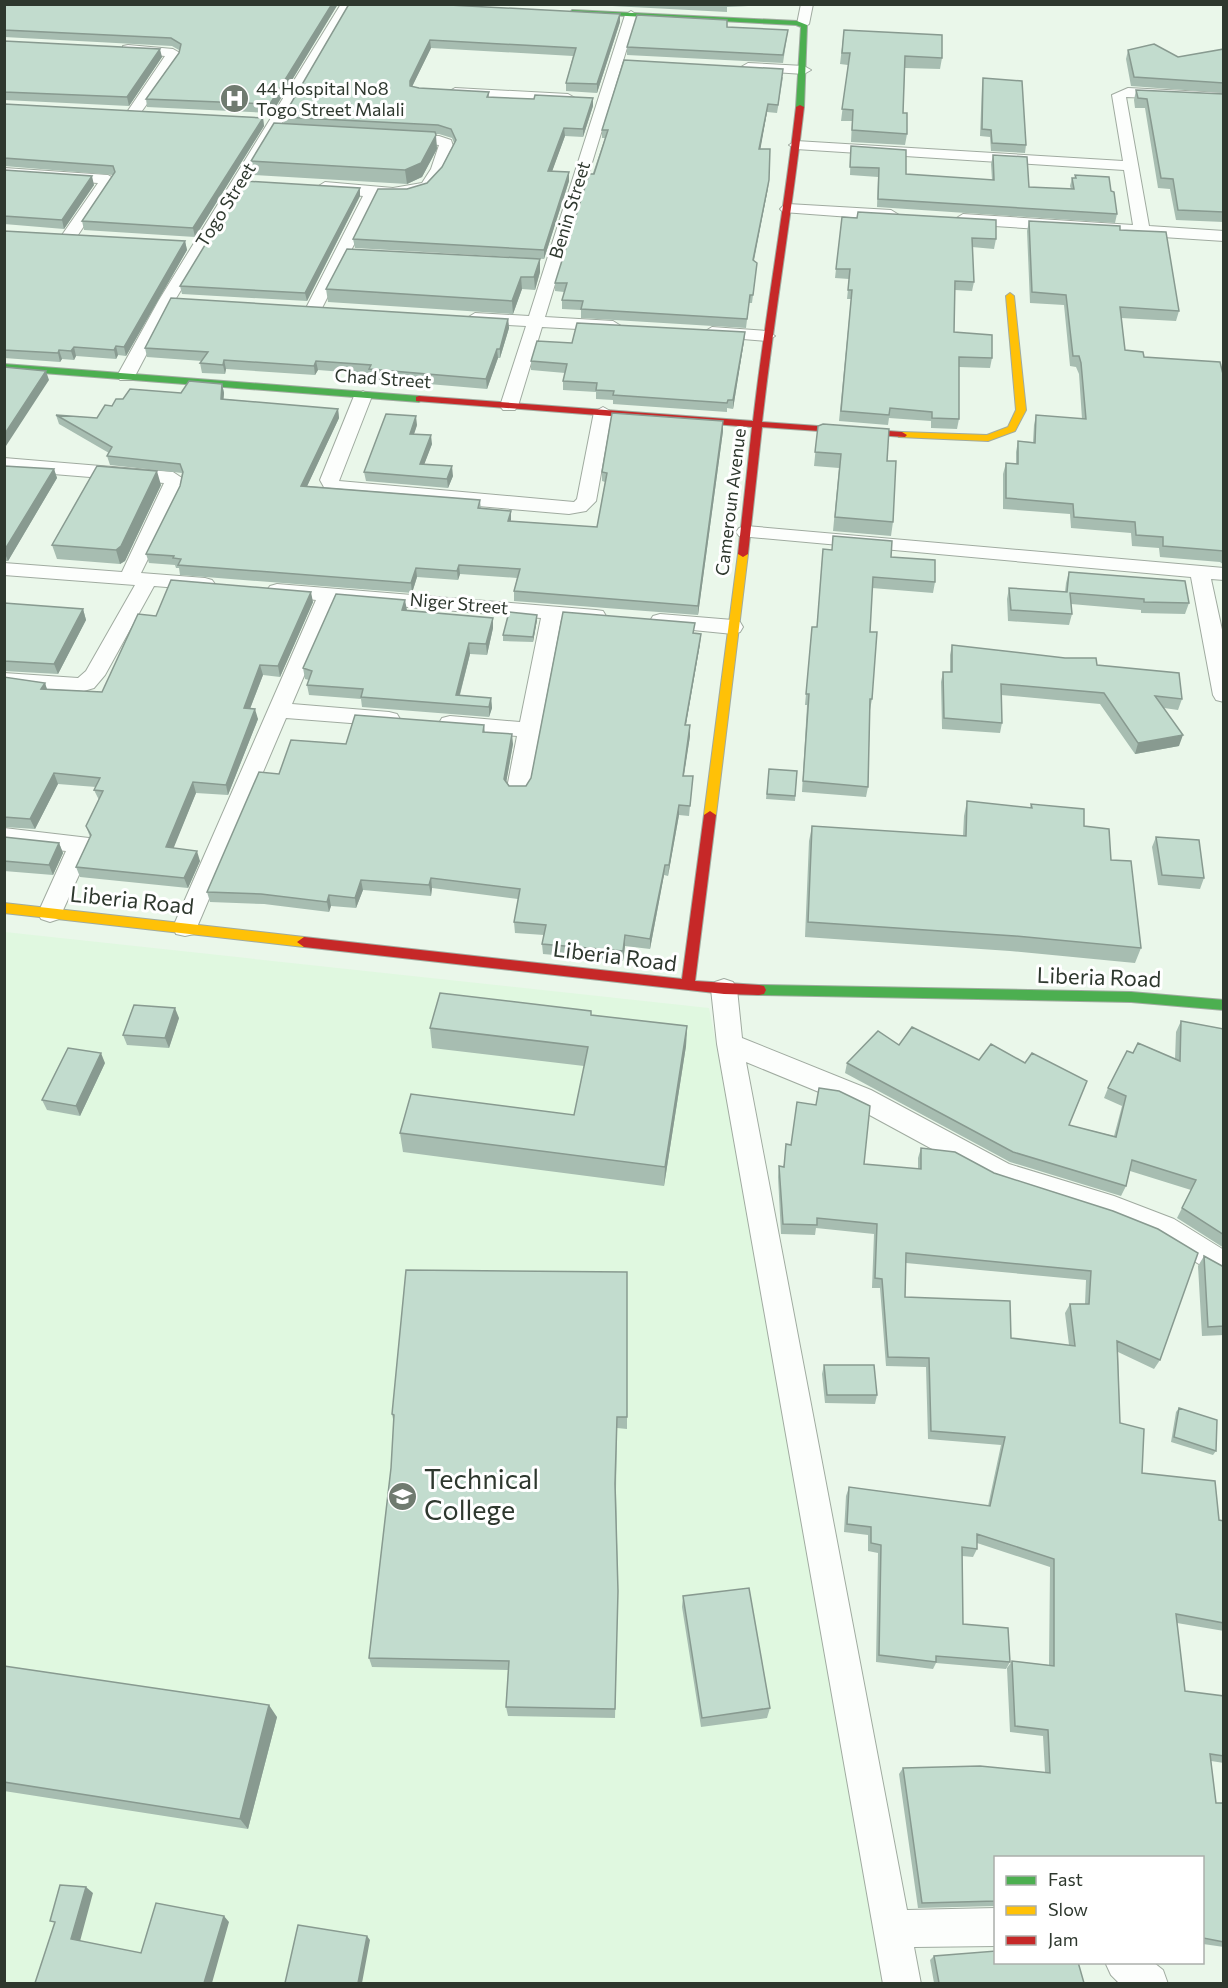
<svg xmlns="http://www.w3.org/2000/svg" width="1228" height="1988" font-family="Commissioner,sans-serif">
<rect width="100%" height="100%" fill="#eaf7ea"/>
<path fill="#e0f8e0" d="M5,932L709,1008L895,1983L5,1984Z"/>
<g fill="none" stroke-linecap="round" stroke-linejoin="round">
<defs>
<path id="street" d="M341,4H354L175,300L135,376L132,380H120L117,376L159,300Z
M801,4H813L809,24L803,28L797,24Z
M631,11L637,15L545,317L613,321L621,326L613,331L542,327L518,406L515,410H503L500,406L526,326L475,323L467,318L475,313L529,316L625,15Z
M128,45L173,49L180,53L178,61L139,115L134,116L127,112L165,56L123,52V46Z
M748,63L804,66L811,70L804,74L743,70L741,67Z
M455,88L568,94L575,98L568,102L450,95L448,92Z
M1128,88L1224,93V101L1126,97L1149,226L1224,231V241L963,224L955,219L963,214L1133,225L1124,170L796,149L789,145L796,141L1123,161L1112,95Z
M404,134L439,136L451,140L454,149C435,194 427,199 378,197L321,310L313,315L307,314L305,310L363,196L325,192L317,187L325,182L393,188L422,183L431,169L439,145L399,141L397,138L399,135Z
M4,168L108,175L115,179L76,238L70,240L62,235L98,183L4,176Z
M788,204L891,210L899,215L891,220L783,212L780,209L783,206Z
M712,327L767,331L775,336L767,341L706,336L704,332Z
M363,391L372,396L339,481L574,502L577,499L594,412L603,407L612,412L596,501L586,511L569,514L340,494L325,489L320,480L354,396Z
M4,458L173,472L182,478L180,494L141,573L205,578L212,580L215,584L212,588L205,590L154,586L105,675L94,688L77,693L4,687V673L78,678L86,671L135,585L4,575V563L122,572L164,483L4,470Z
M746,526L1224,568V580L1211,579L1224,639V702L1216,700L1213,695L1191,577L739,536L736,532L739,528Z
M277,584L596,610L603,611L606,616L603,621L561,620L529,788L526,794L518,796L510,794L507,788L517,736L450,730L442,728L439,723L442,718L450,716L520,722L541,618L336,601L292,704L389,712L397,714L400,719L397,724L389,726L286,718L197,927L194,934L185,936L176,934L173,927L316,600L270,594L267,590L270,586Z
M660,614L733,620L740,622L743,627L740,632L733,634L653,626L650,621L653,616Z
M4,828L89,838L93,844L59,919L50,922L41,919L38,913L66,851L4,844Z
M724,979L733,982L737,989L742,1038L871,1090L1009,1164L1114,1196L1174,1219L1224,1250V1279L1154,1237L1109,1219L991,1181L853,1106L746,1062L907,1910L996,1908V1946L914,1947L921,1984H883L717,1044L711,989L715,982Z
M1105,1962H1153L1163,1970L1168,1984H1120L1111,1975Z"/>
<path id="fast" d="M572,10L797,21L807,25L804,107L800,109L796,107L801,27L796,25L570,13Z
M4,364L419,396L424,399L419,402L4,370Z
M759,985L1131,992L1224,1000V1010L1131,1002L759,995L754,994L752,990L754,986Z"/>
<path id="slow" d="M1010,293L1014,296L1026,410L1015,431L988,441L899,437L897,435L902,432L987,435L1008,427L1016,410L1006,296Z
M743,551L748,554L716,815L710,819L704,815L738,554Z
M4,903L304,937L311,942L304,947L4,913Z"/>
<path id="jam" d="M800,105L804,107C792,212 774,316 762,422L902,432L907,435L905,437L762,427L748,554L743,557L738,554L752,427L416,401V397L419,396L753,421C765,316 784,212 796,107Z
M710,811L716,815L695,981L759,985L764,986L766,990L764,994L759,995L724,994L304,947L297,942L304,937L682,979L704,815Z"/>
</defs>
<use href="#street" stroke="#a0aba0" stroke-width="2"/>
<use href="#fast" stroke="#a0aba0" stroke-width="2"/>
<use href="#slow" stroke="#a0aba0" stroke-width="2"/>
<use href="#jam" stroke="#a0aba0" stroke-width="2"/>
<use href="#street" fill="#fcfefc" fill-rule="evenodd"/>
<use href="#fast" fill="#4caf50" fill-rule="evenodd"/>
<use href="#slow" fill="#ffc107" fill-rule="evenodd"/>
<use href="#jam" fill="#c62828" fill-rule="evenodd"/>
</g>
<path fill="#a7bdb1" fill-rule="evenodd" d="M4,4H338L272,113L147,107L146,99L179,53V50L172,46L4,37Z
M349,4L620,22L597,93L566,91V83L573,56L431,48L412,86L419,88L489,92V97L534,99L593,98V106L583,137L565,136L552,171L569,181L544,259L355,248L353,239L407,189L427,183L442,167L454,143L452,138L439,134H435L437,149L422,177L407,184L254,175L251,161L284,124L283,117Z
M574,4H790L727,7V12Z
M788,30L783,63L627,55V47Z
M844,30L942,58L940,69L905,68L903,113L907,134L905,145L851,142L852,121H841L848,65L840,64Z
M4,41L162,57L129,106L4,100Z
M1224,49V93L1131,86L1126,59L1128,50L1178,57Z
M783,77L777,113L767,112L760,149L768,188L754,261L756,271L752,303H749L746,328L581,318V310L562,309V300L564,292L555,291V283L605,138H602V130Z
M983,78L1026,145L1025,153L991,151L990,137L980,136L982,85Z
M1136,90L1224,94V222L1176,220L1170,189L1158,188L1145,108H1135L1134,100Z
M4,104L263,118L264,126L195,237L84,230L82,221L113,175L4,166Z
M851,146L906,174L992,180L991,164L993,155L1029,187L1071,189L1070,186L1072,178H1075V175L1111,191L1117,214L1115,223L877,207L878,177L850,175Z
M4,170L94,185L64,229L4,224Z
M360,188V196L307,301L182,294L180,286Z
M842,217L996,239L994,249L972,247L974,282L972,291L955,290L954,332L992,358L990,368L959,367V419L957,429L931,428V421L889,418L888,425L839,421L851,299H847L849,279L835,278Z
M1029,221L1120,230L1179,311L1176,321L1121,318L1125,350L1144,357L1224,378V565L1220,562L1160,557L1159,548L1132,546L1131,533L1071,528L1070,514L1003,509V474L1006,463L1016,464V452L1018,441L1033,442L1034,425L1036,415L1082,419L1079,374L1076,367L1070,366L1064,305L1030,303L1027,231Z
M4,231L185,241L187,250L126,356L118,355L116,359L76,356L74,360L62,359L60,362L4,358Z
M540,272L535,290L522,289L513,314L328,302L326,289Z
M508,319L509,328L500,358H498L487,389L370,379L369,374L318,370L315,375L226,369L225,374L202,373L200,363L202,361L147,357L145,348Z
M745,332L744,341L733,409L727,408V412L613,404V400L596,399V392L563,390V381L565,373L531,370V361L572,343Z
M222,384L224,393L223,399L338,409L339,418L307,486L480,500L481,509L511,521L597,527L605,482L602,481V472L723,431L698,615L514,601V591L517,578L460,574L458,580L417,577L412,593L180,575L179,568H176L175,565L149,563L146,554L180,486L182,473L110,465L107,456L109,453L59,424L56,415L97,418L112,406L123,399L181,393Z
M417,425L414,434L432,444L424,464L453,476L448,488L366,481L364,472Z
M818,426L887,461L893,522L891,536L833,531L839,468L814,466Z
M4,466L54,469L57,478L8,561H4Z
M161,485L125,561L120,564L57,559L52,545Z
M891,557L935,582L933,593L872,588L870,632L872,699L870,710L868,787L866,797L802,792L807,705H805L812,627H817L822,560Z
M1069,572L1189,603L1185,614L1141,613V610L1071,604L1072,614L1069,625L1008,621L1007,599L1009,588L1065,592L1066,583Z
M313,602L280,677L263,675L250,709L258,719L228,795L196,793L173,848L200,861L188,888L80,877L76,867L90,837L86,826L99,800L94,790L96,787L58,784L35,829L4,827V677L45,683L47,689L102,692L156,616Z
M4,603L83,609L86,620L58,674L4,671Z
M406,610L493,628L487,655L470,654L460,695L491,698L492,708L489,717L362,707L361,699L309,695L307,685L309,680L305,679L303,668Z
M537,615V620L533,642L503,641V635Z
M695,633L700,644L686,725L690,736L684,776H693L689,816L679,815L668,876L664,875L650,949L625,946L623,961L543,954L542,944L544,935L515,933L514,922L518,899L432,888L431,896L363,890L356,908L331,906L329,912L264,904L210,902L207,892L279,774L346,744L484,725L485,732L513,744L506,782L509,786H526Z
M952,645L1097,665L1182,699L1178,710L1164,708L1179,746L1135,754L1100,704L1001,695L1002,723L1000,733L942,729L941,682L943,672H950V655Z
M769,769L797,771L795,801L766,799Z
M967,801L1030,808L1031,804L1084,826L1111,860L1141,948L1135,963L1010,951L805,937L809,841L812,826L963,836L964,816Z
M4,837L59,843L63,853L53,875L4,871Z
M1156,837L1204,878L1200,889L1158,885L1152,847Z
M591,1015L687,1026L686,1046L664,1186L403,1152L400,1133L574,1115L584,1066L432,1048L430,1028Z
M179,1018L169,1048L127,1045L123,1035Z
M1181,1021L1224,1029V1248L1177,1218L1191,1190L1130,1171L1126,1186L1121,1196L1010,1162L845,1073L847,1063L899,1045L1069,1125L1114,1136L1122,1106L1104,1098L1108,1088L1133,1053L1175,1059L1176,1032Z
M105,1063L80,1116L47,1110L42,1100Z
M790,1145L864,1164L918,1169V1158L921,1148L994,1173L1113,1211L1160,1360L1154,1369L1118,1352L1120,1423L1142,1473L1219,1520L1224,1521V1631L1177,1623L1185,1691L1224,1696V1763L1211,1761L1216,1803H1224V1947L1203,1944V1857H996V1906L918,1908L899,1774L903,1768L1045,1772L1043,1736L1010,1732L1007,1668L1012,1661L1049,1665L1050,1567L977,1543V1549L973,1557L962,1556L963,1624L1010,1662L1006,1669L936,1663L933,1669L876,1662L878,1553L868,1551V1535L844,1532L846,1496L849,1487L988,1506L1001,1445L928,1439L926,1367L886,1366L880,1288H872L874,1234L816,1228L815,1235L781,1234L778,1177L779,1166L783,1167ZM906,1263L1086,1280L1085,1304H1070L1065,1313L1069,1345L1011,1338L905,1297Z
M1204,1256L1224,1267V1335L1202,1336L1198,1266Z
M627,1272V1429L617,1428L616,1490L618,1591L615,1718L508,1716L506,1707L508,1670L372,1667L369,1658L391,1468L394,1424L392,1414Z
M824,1365L877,1395L875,1404L825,1403L822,1374Z
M1179,1408L1216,1451L1213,1455L1171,1442L1176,1412Z
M683,1596L770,1708L767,1718L701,1727L682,1607Z
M4,1666L277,1717L248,1829L4,1791Z
M934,1956L1084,1983H934L930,1960Z"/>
<path fill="#889a90" d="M332,4H338L272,113L270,104Z
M620,14V22L597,93V84Z
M430,40L431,48L411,89L410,81Z
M160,49L162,57L129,106L127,97Z
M593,98V106L583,137V129Z
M768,104L767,112L759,157V149Z
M263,118L264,126L195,237L193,228Z
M564,128L565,136L549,180L548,171Z
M436,135L437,149L422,177L407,184L405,170Z
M569,172V181L544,259V250Z
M92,176L94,185L64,229L62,220Z
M769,180L768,188L752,268L753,260Z
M360,188V196L307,301L305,293Z
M185,241L187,250L126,356L124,347Z
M540,259V272L535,290L534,277Z
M521,277L522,289L513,314L512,301Z
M508,319L509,328L500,358V349Z
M745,332L744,341L733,409V400Z
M116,346L118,355L116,359L114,350Z
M74,347L76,356L74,360L71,351Z
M497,349L498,358L487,389L486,379Z
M59,350L62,359L60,362L58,353Z
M224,360L226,369L225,374L223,365Z
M316,361L318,370L315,375L314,366Z
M46,371L49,380L4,449V435Z
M222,384L224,393L223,408L221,399Z
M338,409L339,418L303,495L301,486Z
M416,416L417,425L411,443L410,434Z
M723,421V431L698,615V606Z
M431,435L432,444L421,473L420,464Z
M452,466L453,476L448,488L447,479Z
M54,469L57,478L8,561L4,551Z
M157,471L161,485L125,561L120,564L116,550Z
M511,511V520L508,530V521Z
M459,565L460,574L458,580L457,571Z
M416,568L417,577L412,593L411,583Z
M311,592L313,602L280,677L278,666Z
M405,600L407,610L403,620L402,610Z
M83,609L86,620L58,674L54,664Z
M537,615V620L533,642V637Z
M493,618V628L487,655L486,644Z
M701,634L700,644L684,735L685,725Z
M469,643L470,654L457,705L456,695Z
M260,665L263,675L246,719L244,708Z
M45,683L48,693L41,689Z
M491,698L492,708L489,717V707Z
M255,709L258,719L228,795L226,785Z
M690,725V736L682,786L683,776Z
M512,734L513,744L505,789L504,779Z
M1183,735L1179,746L1135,754L1138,743Z
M54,773L58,784L35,829L30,819Z
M193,782L196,793L170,857L166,847Z
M679,805V815L668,876L669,865Z
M59,843L63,853L53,875L49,865Z
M197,851L200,861L188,888L184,878Z
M665,865L664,875L650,949V939Z
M431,878L432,888L431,896L429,885Z
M361,880L363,890L356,908L355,898Z
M329,895L331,906L329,912L327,902Z
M625,935V946L623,961V951Z
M175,1008L179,1018L169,1048L165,1038Z
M687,1026L686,1046L664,1186L665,1167Z
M101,1053L105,1063L80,1116L76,1106Z
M269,1705L277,1717L248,1829L240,1819Z
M86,1887L93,1893L79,1945L71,1939Z
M224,1916L229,1922L212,1983H204Z
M367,1936L370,1940L362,1983H358Z"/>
<path fill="#c2dcce" stroke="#889a90" stroke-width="1.5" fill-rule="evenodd" d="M4,4H332L270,104L146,99L179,53L181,44L171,38L4,30Z
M349,4H430L620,14L597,84L566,83L576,48L430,40L410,81V86L419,88L489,92L487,97L534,99L535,95L593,98L583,129L564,128L548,171L569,172L544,250L353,239L378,189H407L427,183L442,167L456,140L451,129L438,125L283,117Z
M637,15L727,20V27L788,30L783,55L627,47Z
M844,30L942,35V58L905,56L903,113H907V134L852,130L853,110L842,109L850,53H842Z
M4,41L160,49L127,97L4,92Z
M1154,44L1178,57L1224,49V83L1134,77L1128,50Z
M624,60L783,69L778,105L768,104L759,149H770L769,180L753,260L757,263L753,295H750L747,319L581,309L583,301L562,300L567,283H555L589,174H594L608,130H602Z
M983,78L1022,81L1026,145L992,143L991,130L982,129Z
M1136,90L1224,94V212L1178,210L1173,179L1161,178L1147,99L1138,98Z
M4,104L263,118L193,228L82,221L115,172L113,166L4,158Z
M274,123L435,132L436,135L421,163L405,170L251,161Z
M851,146L906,150V174L994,180L993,155L1027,157L1029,187L1074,189L1072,178H1076L1075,175L1109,177L1111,191L1114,192L1117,214L878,199L879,168L850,167Z
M4,170L92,176L62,220L4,216Z
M244,181L360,188L305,293L180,286Z
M858,212L996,220V239L972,238L974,282L955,281L954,332L992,335V358L959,357V419L932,418V412L890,408L889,415L841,411L852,290H848L850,269H836L842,217L857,218Z
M1029,221L1120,226V230L1166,232L1179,311L1120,307L1125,350L1143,352L1144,357L1220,362L1224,378V551L1163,546V537L1136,535L1135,522L1074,517L1073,504L1006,498V463L1018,464V441L1035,443L1036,415L1086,419L1081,363L1079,356H1073L1066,295L1032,292Z
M4,231L185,241L124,347L116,346L114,350L74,347L71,351L59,350L58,353L4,350Z
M347,249L540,259L534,277H521L512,301L326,289Z
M171,298L508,319L500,349H497L486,379L369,369L371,365L316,361L314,366L224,360L223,365L200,363L208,352L145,348Z
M577,323L745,332L733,400H728L727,403L613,395L614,391L596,390L597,383L563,381L567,364L531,361L537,341L572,343Z
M4,367L46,371L4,435Z
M189,381L222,384L221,399L338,409L301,486L480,500L478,508L511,511L508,521L597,527L607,473L602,472L612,413L723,421L698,606L514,591L520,569L459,565L457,571L416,568L411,583L178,565L181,559L173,558L174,556L146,554L180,486L183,472L180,464L107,456L112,447L56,415L97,418L105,405L112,406L116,399H123L130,389L181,393Z
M386,414L416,416L410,434L431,435L420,464L452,466L447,479L364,472Z
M823,424L889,429L887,461H896L893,522L835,517L841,454L815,452L818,426Z
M4,466L54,469L4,551Z
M97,466L157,471L121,546L116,550L52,545Z
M833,536L892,541L891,557L935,560V582L873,577L870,632H877L872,699H870L868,787L803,781L809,694H806L812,627H817L823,549L832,550Z
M1069,572L1185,581L1189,603L1144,602V599L1070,593L1072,614L1011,610L1009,588L1067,592Z
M171,580L311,592L278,666L260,665L244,708L255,709L226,785L193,782L166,847L197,851L184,878L76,867L91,835L86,826L103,791L94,790L100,778L54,773L30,819L4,817V677L45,683L41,689L102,692L138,614L156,616Z
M336,594L405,600L402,610L493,618L486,644L469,643L456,695L491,698L489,707L361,697L363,689L307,685L312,671L303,668Z
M4,603L83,609L54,664L4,661Z
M509,612L537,615L533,637L503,635Z
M563,612L695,623L693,633L701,634L685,725H690L683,776H693L690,806L679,805L669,865H665L650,939L625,935L623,951L542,944L546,925L514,922L520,889L431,878L429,885L361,880L355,898L329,895L327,902L261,894L207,892L259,772L279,774L291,740L346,744L355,715L484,725L483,732L512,734L504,779L509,786H526L531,778Z
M952,645L1065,658H1096L1097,665L1179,673L1182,699L1155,696L1183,735L1138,743L1104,693L1001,684L1002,723L944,718L943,672H952Z
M769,769L797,771L795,796L767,794Z
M967,801L1032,808L1031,804L1084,809V826L1109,829L1111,860L1131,861L1141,948L1015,936L808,922L812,826L966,836Z
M4,837L59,843L49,865L4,861Z
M1156,837L1199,840L1204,878L1162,875Z
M440,993L591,1011V1015L687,1026L665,1167L400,1133L411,1094L574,1115L588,1047L430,1028Z
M134,1005L175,1008L165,1038L123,1035Z
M1181,1021L1224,1029V1235L1182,1208L1196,1180L1132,1160L1126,1186L1013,1152L847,1063L878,1031L899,1045L912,1027L979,1060L991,1044L1025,1063L1032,1053L1087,1081L1069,1125L1116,1137L1126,1096L1108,1088L1127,1051L1133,1053L1138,1043L1180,1061Z
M68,1048L101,1053L76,1106L42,1100Z
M819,1088L839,1091L870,1106L864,1164L921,1169V1148L955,1152L994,1173L1113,1211L1158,1229L1198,1253L1160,1360L1117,1341L1120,1423L1144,1429L1142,1473L1215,1481L1219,1520L1224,1521V1623L1176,1614L1185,1691L1224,1696V1756L1210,1754L1216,1803H1224V1942L1203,1938V1857H996V1901L922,1903L903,1768L980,1766L1050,1773L1048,1730L1015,1726L1012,1661L1054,1666V1559L977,1534V1549L962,1547L963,1624L1008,1628L1010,1662L936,1656V1662L879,1655L881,1545L871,1543V1527L847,1524L849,1487L990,1506L1005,1437L931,1431L929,1358L888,1357L882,1279L875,1278L877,1224L817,1218V1225L783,1224L779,1166L784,1167L786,1144L791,1145L797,1102L816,1105ZM906,1253L1091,1271L1089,1304H1070L1075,1346L1011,1338L1010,1301L905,1297Z
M1204,1256L1224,1267V1326L1208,1327Z
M406,1270L627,1272V1417H617L615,1484L618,1591L615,1709L506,1707L509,1661L369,1658L391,1468L394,1415L392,1414Z
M824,1365H874L877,1395H827Z
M1179,1408L1217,1420L1216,1451L1174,1437Z
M749,1588L770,1708L702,1718L683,1596Z
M4,1666L269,1705L240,1819L4,1782Z
M60,1885L86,1887L71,1939L141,1953L156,1903L224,1916L204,1983H35L55,1922L50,1921Z
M298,1925L367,1936L358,1983H285Z
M996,1951V1962H1078L1084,1983H939L934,1956Z"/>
<defs>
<symbol id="hospital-disc" viewBox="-11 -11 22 22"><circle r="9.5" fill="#707b70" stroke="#fff"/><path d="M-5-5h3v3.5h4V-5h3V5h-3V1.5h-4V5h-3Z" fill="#fff"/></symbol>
<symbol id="university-disc" viewBox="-11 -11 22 22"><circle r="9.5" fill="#707b70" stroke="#fff"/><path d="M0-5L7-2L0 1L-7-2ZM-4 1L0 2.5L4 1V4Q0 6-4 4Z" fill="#fff"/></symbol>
</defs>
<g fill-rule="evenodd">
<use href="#hospital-disc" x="218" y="82" width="33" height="33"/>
<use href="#university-disc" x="386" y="1480" width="33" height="33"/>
</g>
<g text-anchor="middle" stroke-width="6" stroke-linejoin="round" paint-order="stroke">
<g font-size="18" fill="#2e382e" stroke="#fff" text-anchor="start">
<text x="256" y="95">44 Hospital No8<tspan x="256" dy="21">Togo Street Malali</tspan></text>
</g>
<g font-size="18" fill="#2e382e" stroke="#fff">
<text transform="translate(226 205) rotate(-58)" y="6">Togo Street</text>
<text transform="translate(570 210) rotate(-73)" y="6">Benin Street</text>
<text transform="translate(383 379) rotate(4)" y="6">Chad Street</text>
<text transform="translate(731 502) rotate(-83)" y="6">Cameroun Avenue</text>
<text transform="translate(459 604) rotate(5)" y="6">Niger Street</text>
</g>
<g font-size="22" fill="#2e382e" stroke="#fff">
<text transform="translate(132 900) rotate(6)" y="8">Liberia Road</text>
<text transform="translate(615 956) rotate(7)" y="8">Liberia Road</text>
<text transform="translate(1099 977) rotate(2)" y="8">Liberia Road</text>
</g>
<g font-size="27" fill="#2e382e" stroke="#fff" text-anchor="start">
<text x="424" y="1489">Technical<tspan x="424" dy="31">College</tspan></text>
</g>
</g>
<rect width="1228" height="1988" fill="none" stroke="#2e382e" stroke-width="12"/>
<rect x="994" y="1856" width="210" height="108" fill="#ffffff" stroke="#abafab" stroke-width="1.5"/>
<rect x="1006" y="1876" width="30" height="9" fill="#4caf50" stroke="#abafab" stroke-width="1.5"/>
<text x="1048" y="1886" font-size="18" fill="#2e382e">Fast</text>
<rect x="1006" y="1906" width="30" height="9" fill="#ffc107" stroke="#abafab" stroke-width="1.5"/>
<text x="1048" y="1916" font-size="18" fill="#2e382e">Slow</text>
<rect x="1006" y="1936" width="30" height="9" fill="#c62828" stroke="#abafab" stroke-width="1.5"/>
<text x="1048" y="1946" font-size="18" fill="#2e382e">Jam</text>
</svg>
